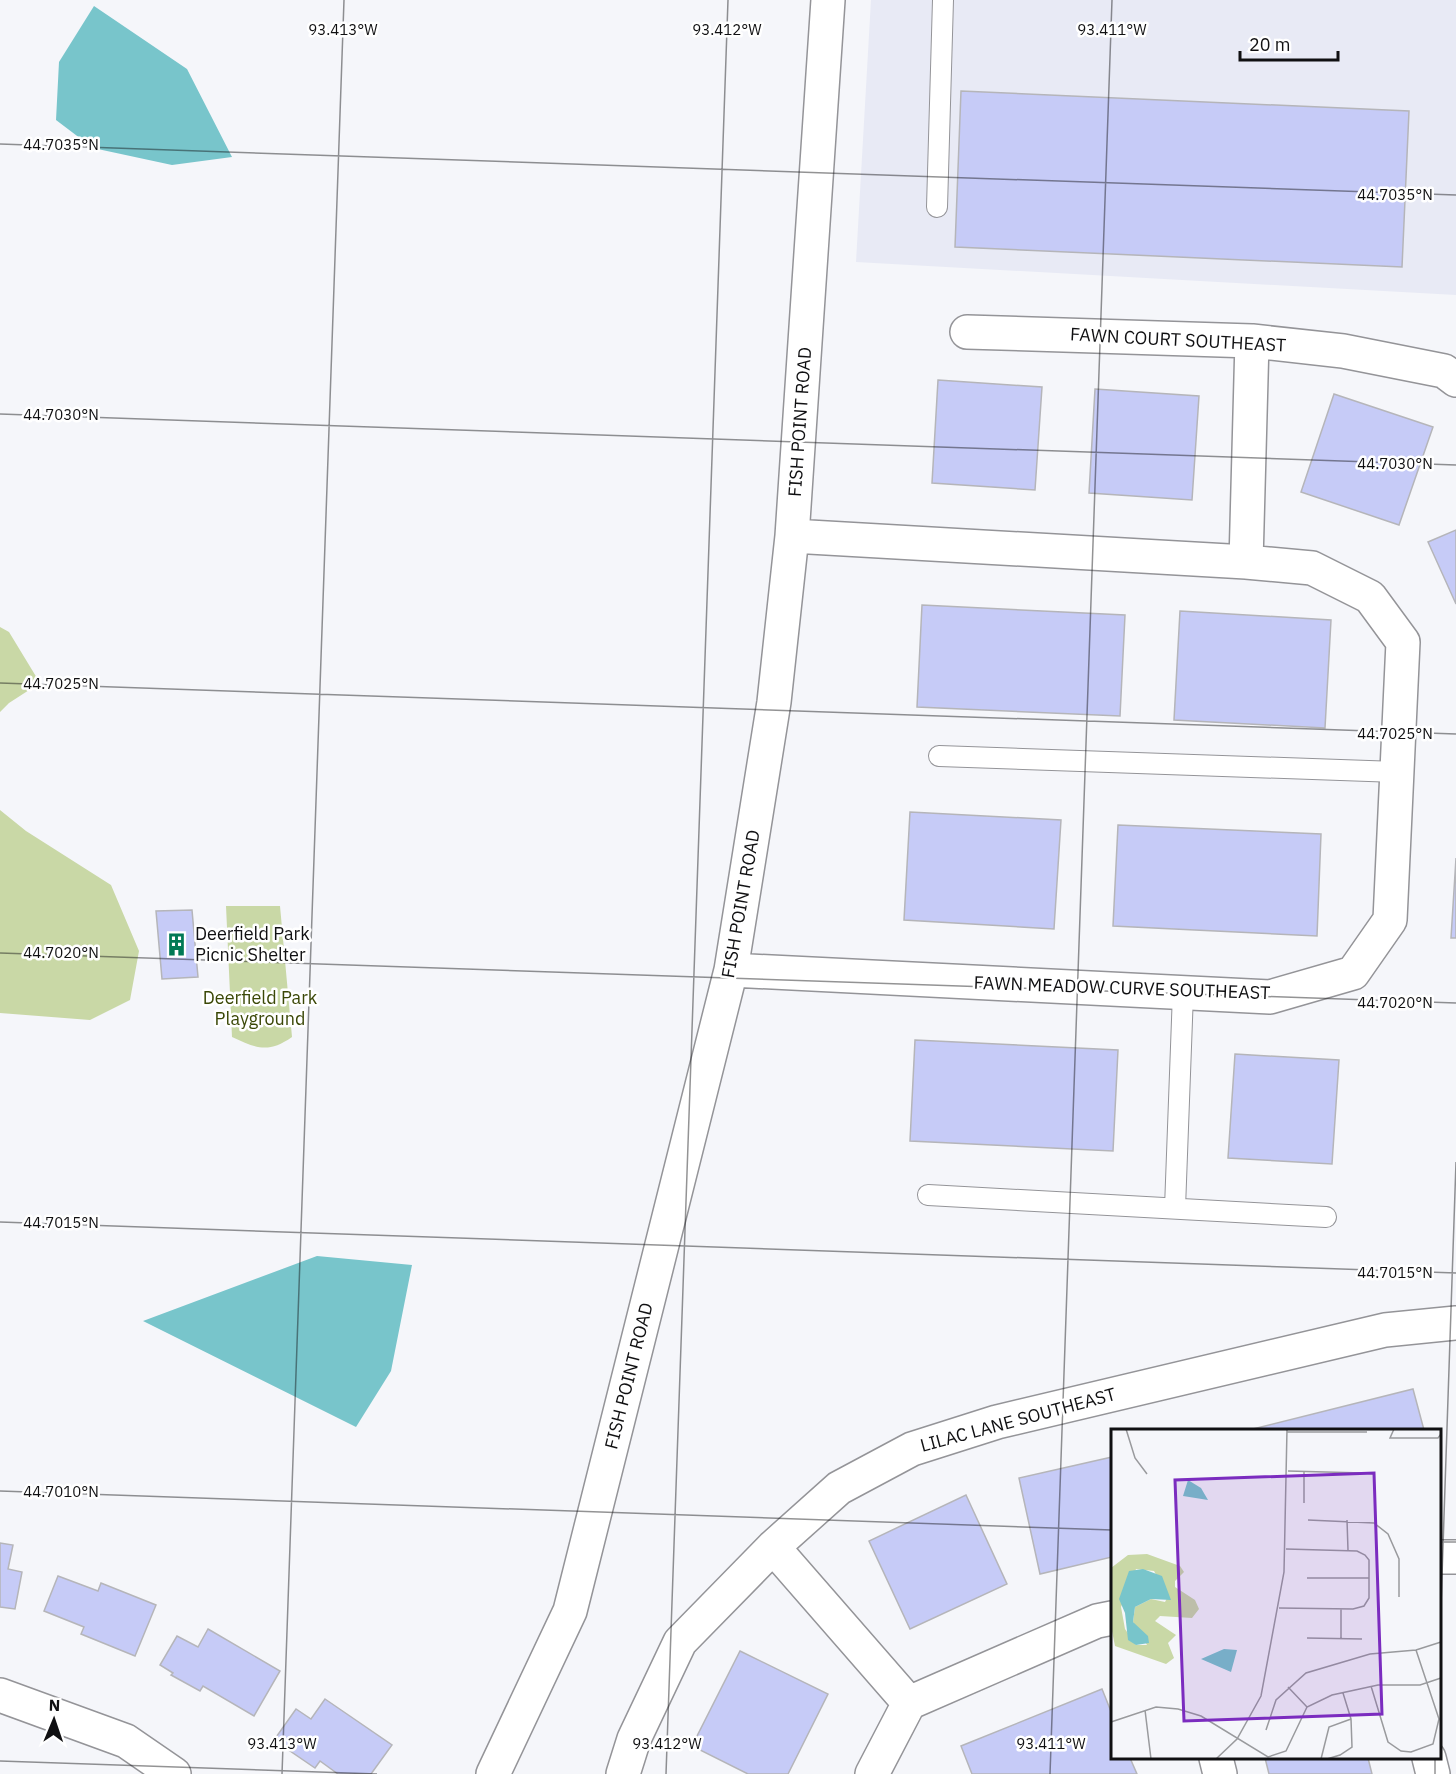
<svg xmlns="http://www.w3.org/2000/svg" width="1456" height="1774" font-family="'IBM Plex Sans',sans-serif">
<rect width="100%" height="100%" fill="#f5f6fa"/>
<path fill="#e8eaf5" d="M871,0H1456V295L856,262Z"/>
<path fill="#c9d8a6" d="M0,627L9,632L40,683L9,703L0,712Z
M0,810L26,831L111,885L139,951L130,1000L90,1020L0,1013Z
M226,906H280L292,1037C268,1054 256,1048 232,1037Z"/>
<path fill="#78c5cb" d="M94,6L187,69L232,157L172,165L93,148L56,120L59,62Z
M317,1256L412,1265L391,1371L356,1427L143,1321Z"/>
<path fill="#c6cbf7" stroke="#b5b5b9" stroke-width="1.5" d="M961,91L1409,111L1402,267L955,247Z
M938,380L1042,387L1035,490L932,483Z
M1095,389L1199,396L1192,500L1089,493Z
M1334,394L1433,427L1399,525L1301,492Z
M1456,530V604L1428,542Z
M922,605L1125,615L1120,716L917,707Z
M1180,611L1331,620L1325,728L1174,720Z
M910,812L1061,820L1054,929L904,920Z
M1118,825L1321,834L1317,936L1113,926Z
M1456,858V938H1451Z
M192,910L198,977L162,979L156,911Z
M915,1040L1118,1050L1113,1151L910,1141Z
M1235,1054L1339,1060L1332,1164L1228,1158Z
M1413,1389L1424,1430H1249Z
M1112,1457V1557L1040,1574L1019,1478Z
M966,1495L1007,1584L910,1629L869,1541Z
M0,1543L13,1545L8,1569L22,1572L15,1609L0,1607Z
M58,1576L98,1591L101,1583L156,1605L135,1656L81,1634L84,1627L44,1611Z
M208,1629L280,1671L254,1716L203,1686L200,1691L171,1675L173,1673L160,1665L177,1636L198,1647Z
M740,1651L828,1694L788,1774H748L692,1746Z
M1102,1689L1112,1714V1758H1130L1137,1774H972L961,1746Z
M325,1699L392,1745L371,1774H338L320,1761L315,1768L274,1740L296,1709L311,1719Z
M1265,1758H1368L1372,1774H1269Z"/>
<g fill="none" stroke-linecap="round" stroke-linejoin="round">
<defs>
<path id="lane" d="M937,207L943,0
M939,756L1397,772
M928,1195L1326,1217
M1175,1208L1183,993"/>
<path id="street" d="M967,332L1252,341L1343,351L1444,371L1456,380
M1246,562L1252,341
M731,970L1270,997L1353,973L1390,920L1403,642L1370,597L1312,568L1246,562L792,536
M773,1547L909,1703
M1440,1557H1456
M0,1695L126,1741L174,1774
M1216,1758L1220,1774
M1429,1758L1433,1774
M493,1774L570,1611L731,970L774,702L792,536L828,0
M623,1774L634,1739L680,1642L773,1547L839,1488L912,1449L997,1422L1385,1330L1456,1323
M872,1774L909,1703L1097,1621L1112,1618"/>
</defs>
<use href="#lane" stroke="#949498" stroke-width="22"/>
<use href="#street" stroke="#949498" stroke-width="36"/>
<use href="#lane" stroke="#fff" stroke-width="20"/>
<use href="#street" stroke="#fff" stroke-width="33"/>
</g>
<path fill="none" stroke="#101012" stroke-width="1.5" stroke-opacity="0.45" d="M0,144L1456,195M0,414L1456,465M0,683L1456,734M0,953L1456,1003M0,1222L1456,1273M0,1491L1112,1530M1440,1542H1456M1440,1635L1456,1162M0,1761L377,1774M282,1774L344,0M666,1774L728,0M1050,1774L1112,0M1435,1774V1758"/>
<defs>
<symbol id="building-bare" viewBox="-9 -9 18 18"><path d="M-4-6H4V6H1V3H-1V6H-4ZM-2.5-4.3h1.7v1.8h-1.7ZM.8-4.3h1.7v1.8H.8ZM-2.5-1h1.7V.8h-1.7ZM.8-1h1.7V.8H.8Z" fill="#017955" stroke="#fff" stroke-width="2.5" paint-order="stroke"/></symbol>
</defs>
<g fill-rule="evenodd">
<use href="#building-bare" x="160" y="928" width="33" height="33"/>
</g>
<g text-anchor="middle" stroke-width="5" stroke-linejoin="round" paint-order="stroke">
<g font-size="18" fill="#101012" stroke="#fff">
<text transform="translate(1178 340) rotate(3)" y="6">FAWN COURT SOUTHEAST</text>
<text transform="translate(800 422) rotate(-86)" y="6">FISH POINT ROAD</text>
<text transform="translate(741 904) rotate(-80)" y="6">FISH POINT ROAD</text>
<text transform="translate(1122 988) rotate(2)" y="6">FAWN MEADOW CURVE SOUTHEAST</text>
<text transform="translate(629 1376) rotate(-76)" y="6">FISH POINT ROAD</text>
<text transform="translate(1018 1420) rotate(-15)" y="6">LILAC LANE SOUTHEAST</text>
</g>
<g font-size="18" fill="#101012" stroke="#fff" text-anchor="start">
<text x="195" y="940">Deerfield Park<tspan x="195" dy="21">Picnic Shelter</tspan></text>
</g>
<g font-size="18" fill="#3a4706" stroke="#fff">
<text x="260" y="1004">Deerfield Park<tspan x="260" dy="21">Playground</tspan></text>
</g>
</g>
<g transform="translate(1111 1429)">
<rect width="330" height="330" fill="#f5f6fa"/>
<path d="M36,125L69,137L73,143L64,152V158L84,171L88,180L81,189L49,187L44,192L65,206L57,214L63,229L55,235L4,217L0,197V139L17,126ZM25,140L43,142L57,167L54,173L40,170L24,178L22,193L36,216H25L14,200L10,178Z" fill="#c9d8a6" fill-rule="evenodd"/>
<path d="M77,51L90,59L97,71L72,67ZM32,140L51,147L60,171L40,170L24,178L22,193L37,207L38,214L25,216L17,211L14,184L8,170L18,142ZM113,220L126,221L120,243L90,230Z" fill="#78c5cb"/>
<path fill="none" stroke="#999a9d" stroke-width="1.5" d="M15,0L24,29L36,45M283,0L279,9H327L330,5M176,3H256M177,42L252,44M193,43V74M197,91L263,94L277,105L288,130V168M236,91L237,121M196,149H258M168,179L242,180L253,177L258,169V131L254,126L246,122L175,120M230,180V210M196,209L251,210M260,257L277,313L290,322L300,323L322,315L328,290L305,221M177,258L196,278M34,281L40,330M0,293L45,278L67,280L90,287L157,328L175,322L196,278L221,266L267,256H309L330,249M155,301L165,271L195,244L259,225L305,221L330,213M105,330L126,310L150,267L173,143L176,0M210,330L218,298L240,290M216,330L229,326L241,318L240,290L232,264"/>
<path fill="#7b2cbf" fill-opacity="0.15" stroke="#7b2cbf" stroke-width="3" d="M263,44L271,285L73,292L64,51Z"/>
<rect width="330" height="330" fill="none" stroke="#101012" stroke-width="3"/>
</g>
<g font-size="15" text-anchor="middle" fill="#101012" stroke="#fff" stroke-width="5" stroke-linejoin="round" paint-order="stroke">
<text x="343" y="35">93.413°W</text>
<text x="727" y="35">93.412°W</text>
<text x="1112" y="35">93.411°W</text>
<text x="61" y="150">44.7035°N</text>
<text x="1395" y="200">44.7035°N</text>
<text x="61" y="420">44.7030°N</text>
<text x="1395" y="469">44.7030°N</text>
<text x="61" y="689">44.7025°N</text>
<text x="1395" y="739">44.7025°N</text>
<text x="61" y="958">44.7020°N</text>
<text x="1395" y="1008">44.7020°N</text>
<text x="61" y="1228">44.7015°N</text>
<text x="1395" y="1278">44.7015°N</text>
<text x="61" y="1497">44.7010°N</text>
<text x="282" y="1749">93.413°W</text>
<text x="667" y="1749">93.412°W</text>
<text x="1051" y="1749">93.411°W</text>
</g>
<g transform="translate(54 1720) rotate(2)" stroke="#ffffff" stroke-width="4.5" paint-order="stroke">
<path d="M0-4.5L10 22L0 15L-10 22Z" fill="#101012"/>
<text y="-9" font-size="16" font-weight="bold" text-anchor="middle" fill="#101012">N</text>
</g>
<path d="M1240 51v9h98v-9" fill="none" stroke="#101012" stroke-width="3"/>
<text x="1249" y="51" font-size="18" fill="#101012" stroke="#ffffff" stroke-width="4.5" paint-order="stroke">20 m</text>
</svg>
